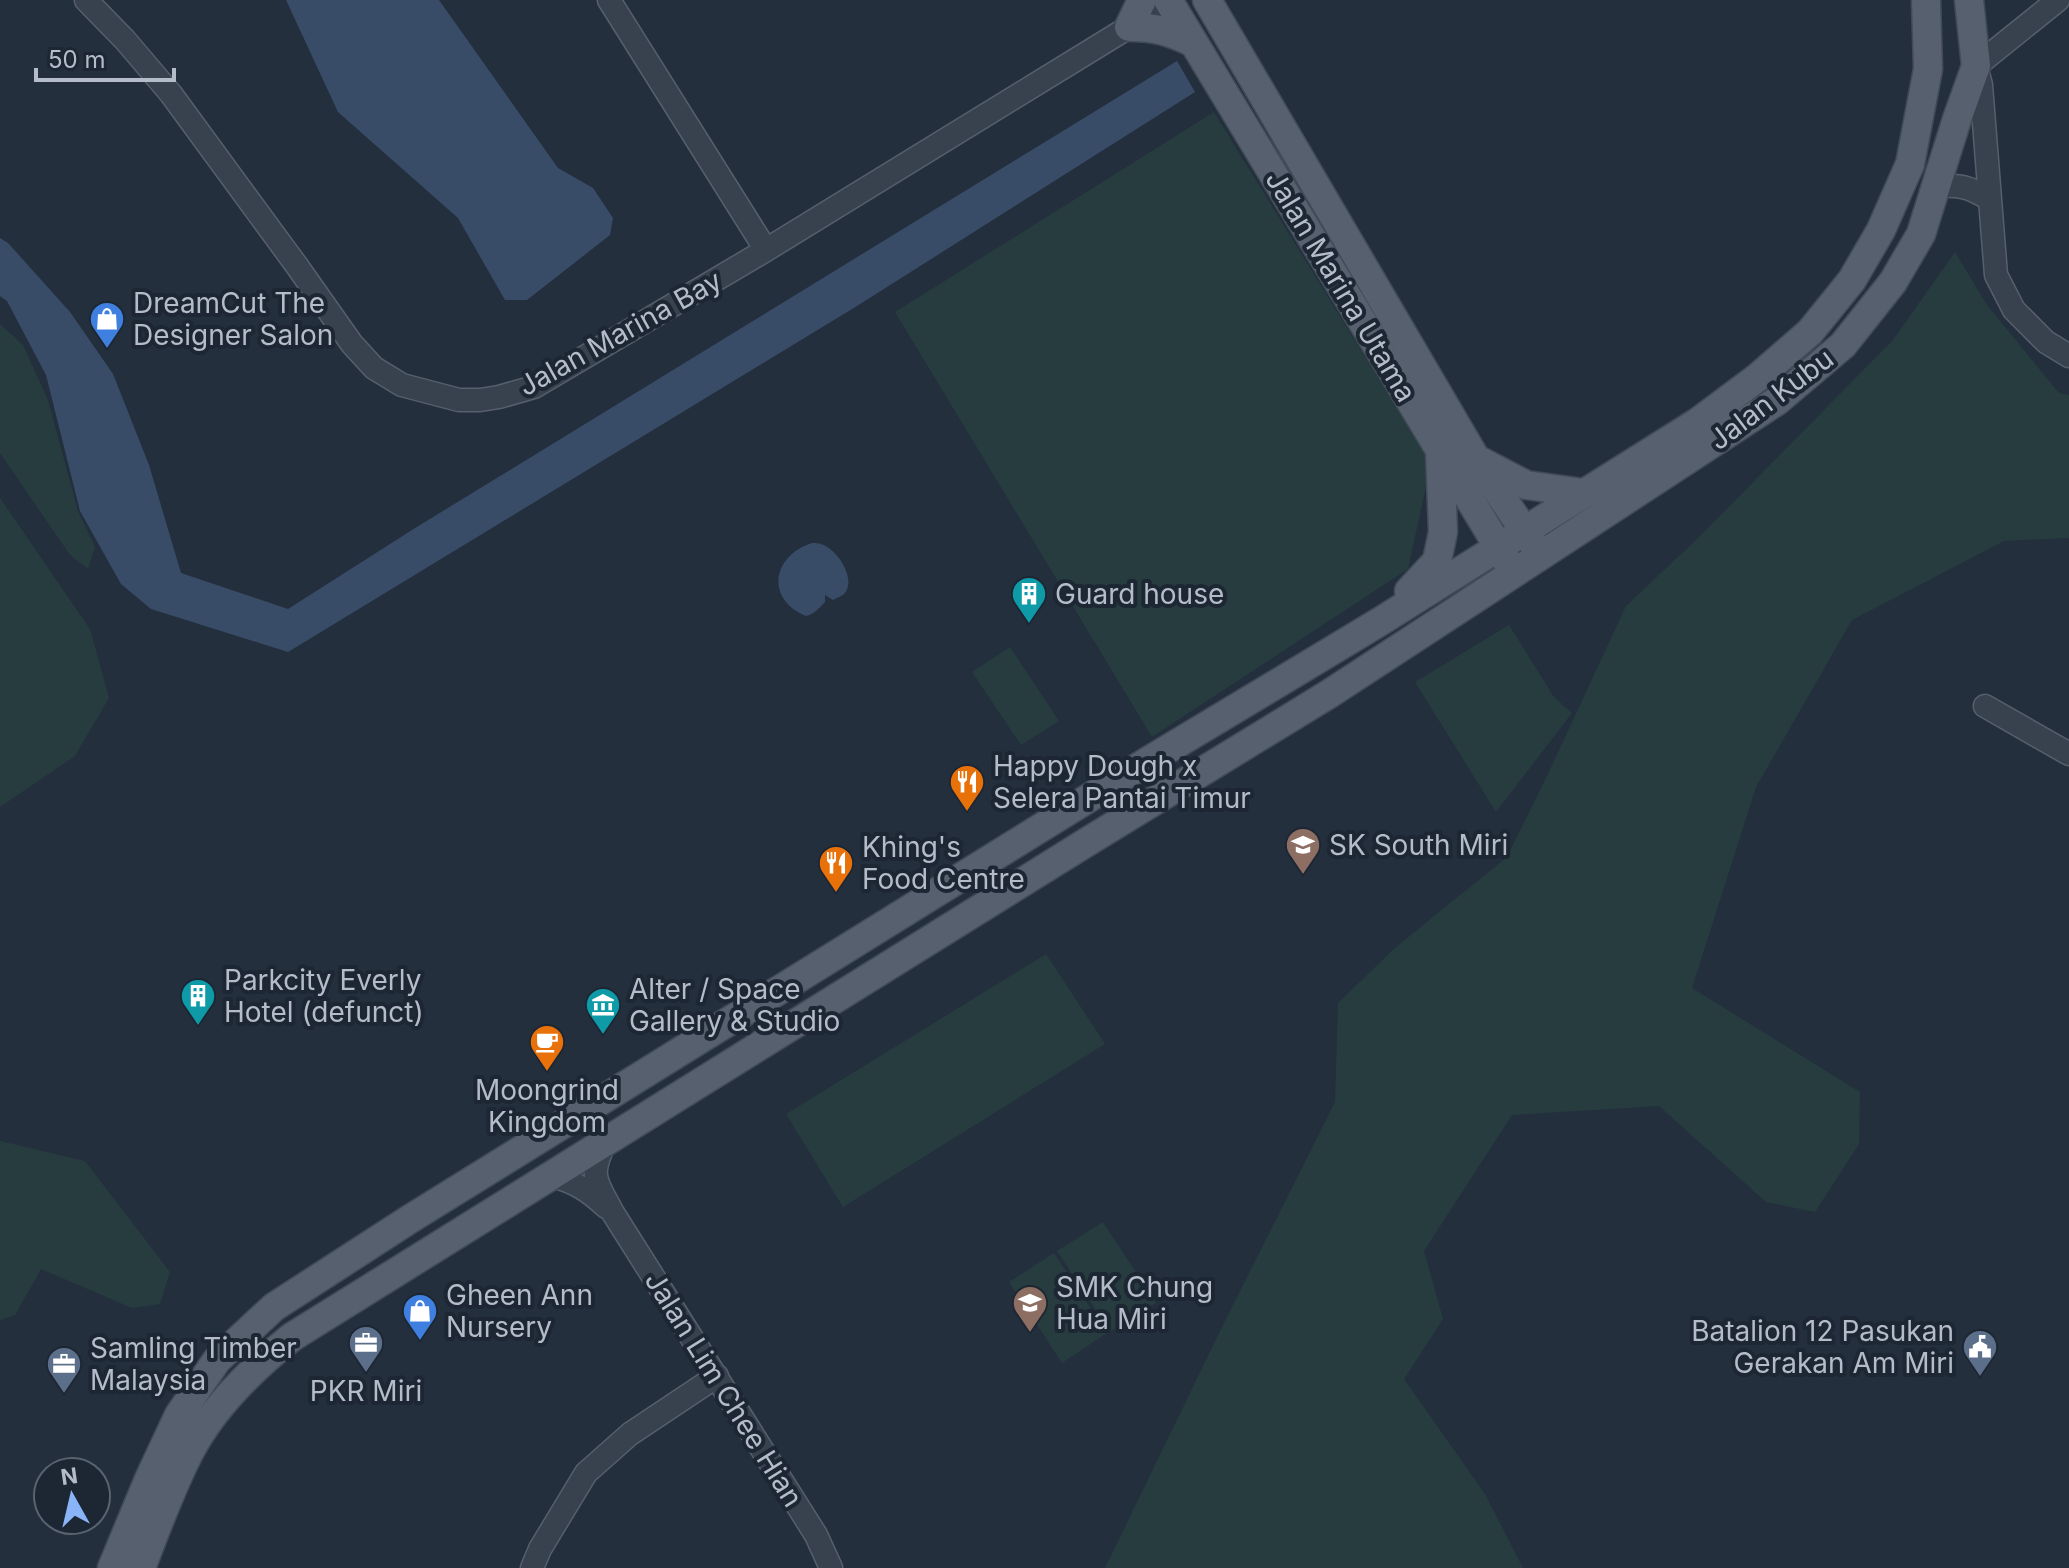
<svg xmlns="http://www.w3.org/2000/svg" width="2069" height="1568" font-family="Inter,sans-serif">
<rect width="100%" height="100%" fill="#242f3e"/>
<path fill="#263c3f" d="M1214,112L1431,464L1408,569L1152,737L895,312Z
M1955,252L1987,305L2059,393L2069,395V538L2004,541L1852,620L1756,787L1692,988L1860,1092L1859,1144L1815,1212L1766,1202L1659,1106L1512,1115L1424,1251L1443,1319L1404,1379L1485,1494L1523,1568H1105L1222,1327L1335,1102L1338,1003L1396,947L1507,857L1547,776L1626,606L1698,538L1893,340Z
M0,324L23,345L48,400L78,511L95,547L88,569L70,555L0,453Z
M0,498L90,629L109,698L75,756L0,807Z
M1509,625L1554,697L1572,713L1496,812L1415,682Z
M1010,647L1059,721L1021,745L972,672Z
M1046,954L1105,1044L843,1207L786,1114Z
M0,1141L85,1161L170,1272L160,1304L132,1308L41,1269L15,1315L0,1320Z
M1103,1222L1156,1303L1110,1332L1057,1251Z
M1054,1253L1107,1333L1062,1363L1009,1282Z"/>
<path fill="#394c67" d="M286,0H439L558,168L593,188L613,218L610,235L527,300H505L458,218L338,112Z
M1177,61L1195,92L857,306L288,652L151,609L121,584L80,511L46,375L7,301L0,296V238L8,243L70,312L113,374L149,465L181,573L288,609L412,530Z
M812,543C819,543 824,544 830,549C841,557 856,581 844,594C842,596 836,598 833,600L825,595V602C819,608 815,614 806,616C765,599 772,556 812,543Z"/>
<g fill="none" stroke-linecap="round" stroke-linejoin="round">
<defs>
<path id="minor" d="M86,0L125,40L171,94L297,266L352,344L374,368L402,385L459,400H480L499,397L534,387L766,250L1129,27L1170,4
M609,0L766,250
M2058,0L1976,66L1981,85L1996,275L2014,310L2046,342L2069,356
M1935,186C1960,185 1968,186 1989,199
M1985,706L2069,754
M606,1141C588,1176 596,1181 613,1213L816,1535L831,1568
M551,1176C574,1181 589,1191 606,1207
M532,1568L540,1549L586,1473L630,1434L717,1376"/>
<path id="major" d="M1142,0L1129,27C1155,27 1169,31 1192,42
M1168,0L1507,561
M1207,0L1476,459L1534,545
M1480,461L1526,485L1583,493
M1409,591L1437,561L1443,532L1440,452
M112,1568L149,1479L179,1415L217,1360L274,1307L410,1219L1150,760L1381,621L1698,422L1757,378L1810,332L1852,280L1881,230L1910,164L1928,69L1926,0
M141,1568C156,1529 170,1490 189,1453C212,1408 253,1368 292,1337L1087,842L1329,694L1777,401L1843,345L1893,282L1921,234L1957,119L1976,66L1969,0"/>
</defs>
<use href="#minor" stroke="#565f6c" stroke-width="25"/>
<use href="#major" stroke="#414a57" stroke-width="31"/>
<use href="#minor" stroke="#38414e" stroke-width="22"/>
<use href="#major" stroke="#56606e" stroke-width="28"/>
</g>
<defs>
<symbol id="shop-pin" viewBox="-11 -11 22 30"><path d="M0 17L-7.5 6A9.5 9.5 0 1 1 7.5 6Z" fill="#3f7fe0" stroke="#1d2633"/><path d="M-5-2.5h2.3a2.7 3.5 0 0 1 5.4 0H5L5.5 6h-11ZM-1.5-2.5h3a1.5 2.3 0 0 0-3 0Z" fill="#fff"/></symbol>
<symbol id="building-pin" viewBox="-11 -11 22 30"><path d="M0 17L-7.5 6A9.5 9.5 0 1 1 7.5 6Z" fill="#0f9aa8" stroke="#1d2633"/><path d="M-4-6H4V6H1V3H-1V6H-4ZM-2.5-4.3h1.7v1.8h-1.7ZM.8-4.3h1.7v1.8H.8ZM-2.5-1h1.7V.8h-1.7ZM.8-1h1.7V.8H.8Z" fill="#fff"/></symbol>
<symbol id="restaurant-pin" viewBox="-11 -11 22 30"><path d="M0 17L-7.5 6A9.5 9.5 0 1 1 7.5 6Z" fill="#e8710a" stroke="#1d2633"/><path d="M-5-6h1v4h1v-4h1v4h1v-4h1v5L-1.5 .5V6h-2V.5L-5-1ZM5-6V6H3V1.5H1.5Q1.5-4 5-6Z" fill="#fff"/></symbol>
<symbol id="school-pin" viewBox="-11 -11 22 30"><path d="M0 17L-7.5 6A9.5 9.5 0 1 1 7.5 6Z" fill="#8d6e63" stroke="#1d2633"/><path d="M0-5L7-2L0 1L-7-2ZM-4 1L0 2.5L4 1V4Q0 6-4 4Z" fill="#fff"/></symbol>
<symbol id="museum-pin" viewBox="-11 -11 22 30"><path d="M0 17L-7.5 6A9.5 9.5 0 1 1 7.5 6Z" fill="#0f9aa8" stroke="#1d2633"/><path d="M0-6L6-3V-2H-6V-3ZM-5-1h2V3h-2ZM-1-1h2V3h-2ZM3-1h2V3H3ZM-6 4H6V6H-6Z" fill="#fff"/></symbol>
<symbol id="cafe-pin" viewBox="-11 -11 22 30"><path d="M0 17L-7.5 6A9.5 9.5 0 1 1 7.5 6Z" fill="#e8710a" stroke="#1d2633"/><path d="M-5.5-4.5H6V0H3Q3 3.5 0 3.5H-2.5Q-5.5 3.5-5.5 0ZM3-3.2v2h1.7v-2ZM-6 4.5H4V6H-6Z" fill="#fff"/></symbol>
<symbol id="office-pin" viewBox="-11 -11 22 30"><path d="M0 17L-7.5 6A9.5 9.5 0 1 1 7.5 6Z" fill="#5c6f8a" stroke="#1d2633"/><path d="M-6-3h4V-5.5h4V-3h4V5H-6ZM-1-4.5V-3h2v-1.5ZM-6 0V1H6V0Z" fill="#fff"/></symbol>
<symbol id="civic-pin" viewBox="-11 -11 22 30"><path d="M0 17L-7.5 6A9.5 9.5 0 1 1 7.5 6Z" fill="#5c6f8a" stroke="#1d2633"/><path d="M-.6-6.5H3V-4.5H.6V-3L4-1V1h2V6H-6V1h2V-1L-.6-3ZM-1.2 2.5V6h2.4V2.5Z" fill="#fff"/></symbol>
</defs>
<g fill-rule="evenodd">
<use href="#shop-pin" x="87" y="299" width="40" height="54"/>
<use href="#building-pin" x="1009" y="574" width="40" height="54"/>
<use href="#restaurant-pin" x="947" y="762" width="40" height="54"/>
<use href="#school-pin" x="1283" y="825" width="40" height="54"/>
<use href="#restaurant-pin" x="816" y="843" width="40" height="54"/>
<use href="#building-pin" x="178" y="976" width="40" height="54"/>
<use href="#museum-pin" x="583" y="985" width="40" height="54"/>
<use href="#cafe-pin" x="527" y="1022" width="40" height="54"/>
<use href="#school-pin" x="1010" y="1283" width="40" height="54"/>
<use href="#shop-pin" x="400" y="1291" width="40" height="54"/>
<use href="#office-pin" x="346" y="1323" width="40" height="54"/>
<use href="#civic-pin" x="1960" y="1327" width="40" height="54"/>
<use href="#office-pin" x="44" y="1344" width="40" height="54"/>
</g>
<g text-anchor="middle" stroke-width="8" stroke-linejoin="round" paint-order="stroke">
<g font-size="28" fill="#b4bcc9" stroke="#1d2633">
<text transform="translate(1341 286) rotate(59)" y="10">Jalan Marina Utama</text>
<text transform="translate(620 333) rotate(-29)" y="10">Jalan Marina Bay</text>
<text transform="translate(1771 399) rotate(-37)" y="10">Jalan Kubu</text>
<text transform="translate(724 1389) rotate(58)" y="10">Jalan Lim Chee Hian</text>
</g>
<g font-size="28" fill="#b4bcc9" stroke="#1d2633" text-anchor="start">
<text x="133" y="313">DreamCut The<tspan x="133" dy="32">Designer Salon</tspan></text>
<text x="1055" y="604">Guard house</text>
<text x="993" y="776">Happy Dough x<tspan x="993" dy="32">Selera Pantai Timur</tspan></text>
<text x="1329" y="855">SK South Miri</text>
<text x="862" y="857">Khing's<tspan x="862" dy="32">Food Centre</tspan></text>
<text x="224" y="990">Parkcity Everly<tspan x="224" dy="32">Hotel (defunct)</tspan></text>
<text x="629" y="999">Alter / Space<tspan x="629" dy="32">Gallery &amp; Studio</tspan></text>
<text x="547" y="1100" text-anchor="middle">Moongrind<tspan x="547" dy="32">Kingdom</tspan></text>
<text x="1056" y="1297">SMK Chung<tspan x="1056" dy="32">Hua Miri</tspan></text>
<text x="446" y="1305">Gheen Ann<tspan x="446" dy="32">Nursery</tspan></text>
<text x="1954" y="1341" text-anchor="end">Batalion 12 Pasukan<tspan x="1954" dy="32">Gerakan Am Miri</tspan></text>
<text x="90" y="1358">Samling Timber<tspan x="90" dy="32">Malaysia</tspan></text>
<text x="366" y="1401" text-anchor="middle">PKR Miri</text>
</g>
</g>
<g transform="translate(72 1496) rotate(352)"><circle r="38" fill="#1d2633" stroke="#59626f" stroke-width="2"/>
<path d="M0-6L14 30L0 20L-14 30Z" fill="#8ab4f8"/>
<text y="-12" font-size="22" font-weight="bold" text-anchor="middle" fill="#b4bcc9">N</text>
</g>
<path d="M36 68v12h138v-12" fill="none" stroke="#b4bcc9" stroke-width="4"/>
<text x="48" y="68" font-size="24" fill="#b4bcc9" stroke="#1d2633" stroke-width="6" paint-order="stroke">50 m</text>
</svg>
